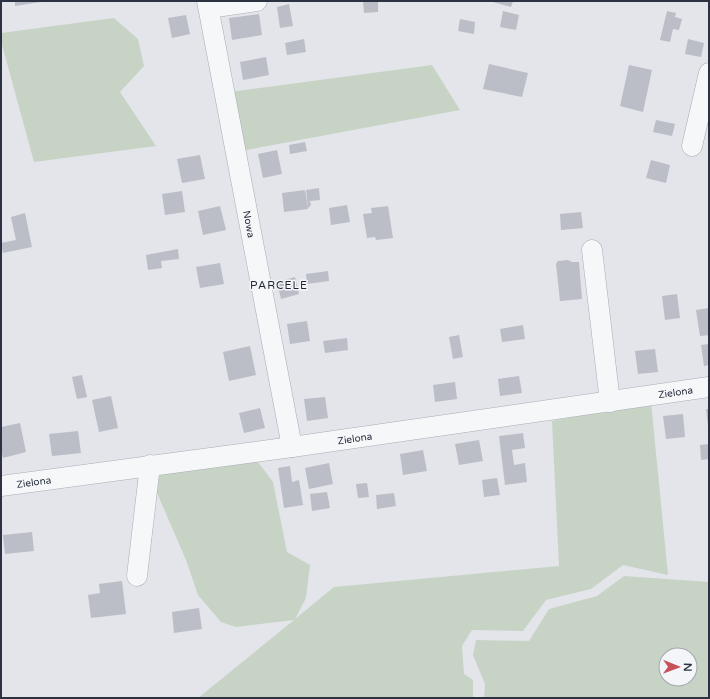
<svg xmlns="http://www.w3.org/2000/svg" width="710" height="699" font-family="'Varela Round',sans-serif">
<rect width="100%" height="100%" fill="#e3e5ea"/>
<path fill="#c7d4c5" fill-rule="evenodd" d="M114,18L138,39L144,66L120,92L156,146L34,162L1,41V33Z
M432,65L460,110L241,151L230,92Z
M651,402L668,575L623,565L591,589L546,600L523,631L472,630L462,646L464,674L473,680V698H198L294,620L236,627L221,622L198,595L186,560L154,486L164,469L255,458L273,482L287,552L310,565L306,598L295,619L334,587L559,566L552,421Z
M624,576L709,582V698H484L485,684L473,655L476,640L529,641L549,609L597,596ZM666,655H690V679H666Z"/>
<path fill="#bbbec7" d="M15,1H41V2L15,6Z
M363,1H378V12L364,13Z
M489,1H513L511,7Z
M289,4L293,26L280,28L277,7Z
M503,11L519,15L516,30L500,27Z
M667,11L676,13L675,17L682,19L679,30L673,29L670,42L660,40Z
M259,14L262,35L232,40L229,18Z
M186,15L190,34L172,38L168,18Z
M460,19L475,22L474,34L458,31Z
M304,39L306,52L287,55L285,43Z
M688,39L704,43L701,57L685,54Z
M266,57L269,75L243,80L240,62Z
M489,64L528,73L522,97L483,89Z
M629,65L652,70L643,112L620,106Z
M656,120L675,124L672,136L653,132Z
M305,142L307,151L290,154L289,145Z
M277,150L282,174L263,178L258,154Z
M200,155L205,179L182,183L177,159Z
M651,160L670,165L666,183L646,178Z
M319,188L320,200L310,201L311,205L308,208L306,190Z
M305,190L308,209L284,212L282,193Z
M182,191L185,212L165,215L162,194Z
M347,205L350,222L331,225L329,208Z
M220,206L226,230L203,235L198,211Z
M388,206L393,238L376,240L375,237L367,238L363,214L372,213L371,208Z
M581,212L583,228L561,230L560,214Z
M25,213L32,247L3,253L1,243L16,240L11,217Z
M178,249L179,259L161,261L162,268L148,270L146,255Z
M568,260L572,262H579L582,299L560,301L556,264L558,261Z
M220,263L224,284L200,288L196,267Z
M328,271L329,281L307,284L306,274Z
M295,277L299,294L281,299L277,282Z
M677,294L680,318L665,320L662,296Z
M709,308V335L700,336L696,310Z
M307,321L310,341L290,344L287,324Z
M523,325L525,339L502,342L500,329Z
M459,335L463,357L453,359L449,337Z
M347,338L348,350L325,353L323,341Z
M709,344V365L704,366L701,345Z
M250,346L256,375L229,381L223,352Z
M655,349L658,372L638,374L635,351Z
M82,375L87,397L77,399L72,377Z
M519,376L522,393L500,396L498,379Z
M455,382L457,399L435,402L433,385Z
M111,396L118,428L99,432L92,400Z
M325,397L328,418L307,421L304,399Z
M260,408L265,428L244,433L239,413Z
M706,409H709V426H708Z
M683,414L685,437L666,439L663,416Z
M20,423L26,452L3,458L1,449V427Z
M78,431L81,453L52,456L49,434Z
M523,433L525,448L512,450L514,465L525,463L527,482L505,485L499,436Z
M479,440L483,461L459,465L455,444Z
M709,444V459L701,460L700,445Z
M423,450L427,471L403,475L400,454Z
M329,463L333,484L309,489L305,468Z
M290,466L292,482L299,480L303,505L284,508L278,468Z
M497,478L500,495L484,497L482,480Z
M367,483L369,497L358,498L356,484Z
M327,492L330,508L312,511L310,494Z
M394,493L396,506L377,509L376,495Z
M32,532L34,551L5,554L3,535Z
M122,581L126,614L91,618L88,595L100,593L99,584Z
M199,608L202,629L174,633L172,612Z"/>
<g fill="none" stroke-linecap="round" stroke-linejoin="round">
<defs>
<g id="minor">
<path id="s1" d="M207,1L292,447"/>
<path d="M209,8L257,1"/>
<path d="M692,146L709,73"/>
<path d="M592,250L610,402"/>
<path id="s2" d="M1,486L292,447L709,387"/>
<path d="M137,576L150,465"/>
</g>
</defs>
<use href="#minor" stroke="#a8acb4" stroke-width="21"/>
<use href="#minor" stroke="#f6f7f9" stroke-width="20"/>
</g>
<g text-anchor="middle" stroke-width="3" stroke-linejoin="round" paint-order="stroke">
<g font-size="10" fill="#2c3242" stroke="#f3f5f8">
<text dy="4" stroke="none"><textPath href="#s1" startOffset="227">Nowa</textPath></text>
<text dy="4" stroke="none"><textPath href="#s2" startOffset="681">Zielona</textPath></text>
<text dy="4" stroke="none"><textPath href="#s2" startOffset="357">Zielona</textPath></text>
<text dy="4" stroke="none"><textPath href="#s2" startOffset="33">Zielona</textPath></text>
</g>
<g font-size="11" letter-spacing="1" fill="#1e2333" stroke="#f3f5f8">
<text x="279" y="289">PARCELE</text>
</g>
</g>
<rect width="710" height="699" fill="none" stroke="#2c3242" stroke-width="4"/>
<g transform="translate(678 667) rotate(91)"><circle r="19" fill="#f3f5f8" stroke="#a3a7af"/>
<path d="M0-3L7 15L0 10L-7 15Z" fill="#c75159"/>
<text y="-6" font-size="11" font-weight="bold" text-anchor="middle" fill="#2c3242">N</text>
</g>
</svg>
